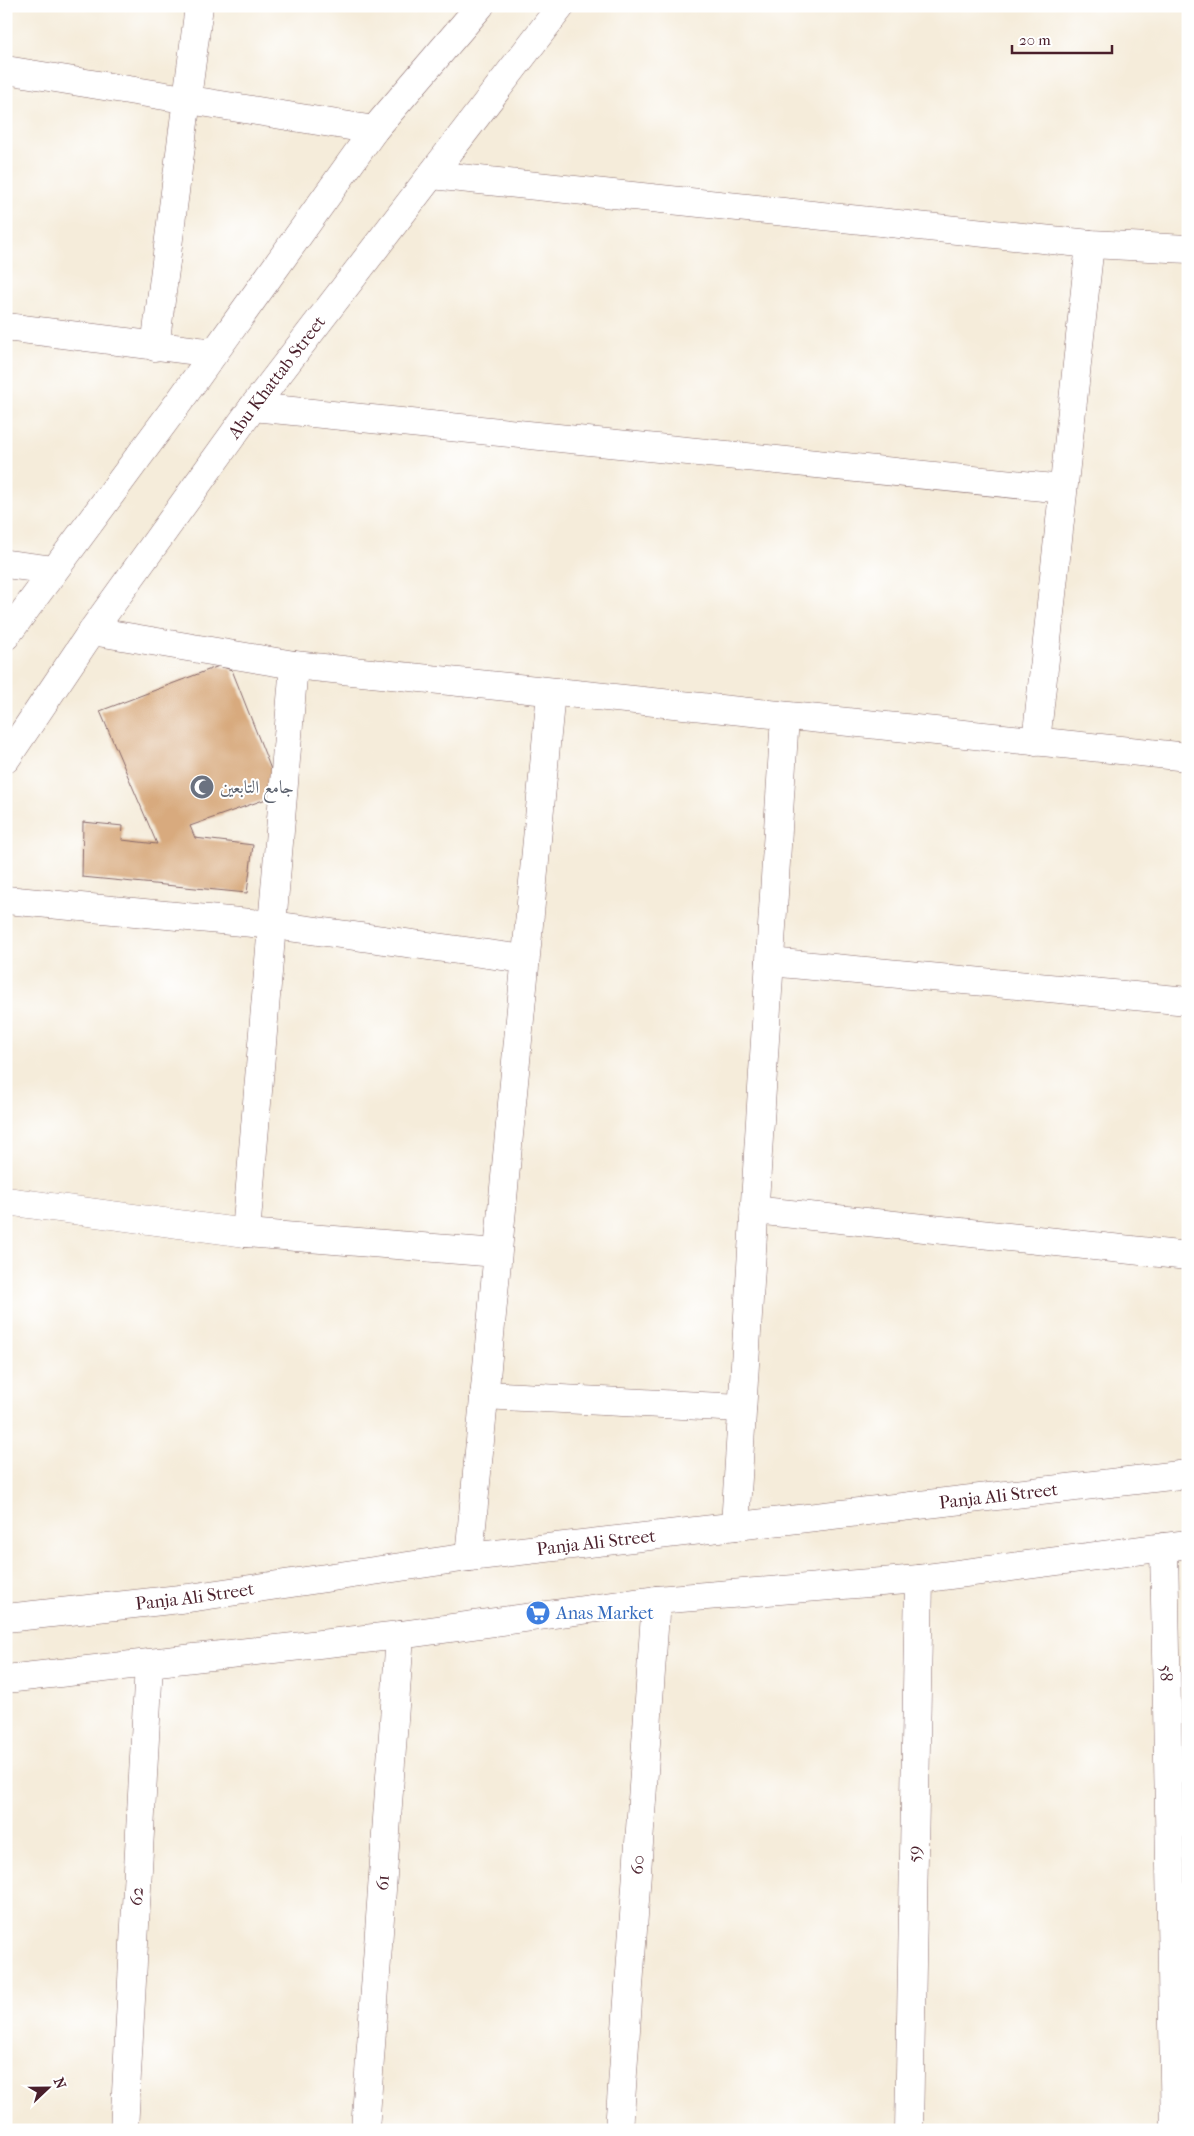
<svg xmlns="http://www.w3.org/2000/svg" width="1194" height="2136" font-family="'IM FELL French Canon',Amiri,serif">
<rect width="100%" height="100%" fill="#fff"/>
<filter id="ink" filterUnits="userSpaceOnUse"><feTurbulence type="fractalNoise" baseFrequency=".02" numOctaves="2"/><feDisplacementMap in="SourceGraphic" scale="10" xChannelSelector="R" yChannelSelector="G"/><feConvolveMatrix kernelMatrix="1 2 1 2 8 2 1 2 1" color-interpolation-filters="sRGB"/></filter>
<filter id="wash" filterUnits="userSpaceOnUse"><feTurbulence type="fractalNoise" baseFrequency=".0096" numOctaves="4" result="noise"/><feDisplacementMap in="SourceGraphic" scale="20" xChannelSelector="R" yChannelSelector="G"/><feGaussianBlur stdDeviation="1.12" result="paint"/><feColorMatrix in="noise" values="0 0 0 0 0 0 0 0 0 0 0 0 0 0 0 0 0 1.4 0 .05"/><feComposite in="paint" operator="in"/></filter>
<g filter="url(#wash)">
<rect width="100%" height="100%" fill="#f5ecda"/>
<g id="blocks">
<path fill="#d8aa7e" d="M219,666L232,670L274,777L269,798L190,826L195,838L253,845L247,893L82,877L83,822L123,826L122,840L157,844L100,711Z"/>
</g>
</g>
<g filter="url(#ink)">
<use href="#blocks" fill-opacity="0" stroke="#866768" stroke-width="1"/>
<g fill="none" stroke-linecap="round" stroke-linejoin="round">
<defs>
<g id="minor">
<path d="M6,70L374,130"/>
<path d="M432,175L1090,244L1188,249"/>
<path d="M6,327L214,353"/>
<path d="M155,347L199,6"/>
<path d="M253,407L1063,489"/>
<path d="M6,564L53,570"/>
<path d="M92,631L294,665L1188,757"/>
<path d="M1036,742L1090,244"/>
<path d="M6,900L273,925L525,959"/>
<path d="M770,962L1188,1001"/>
<path d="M6,1201L246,1233L497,1253"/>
<path d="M754,1210L1188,1256"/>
<path d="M246,1233L294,665"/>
<path d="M484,1395L742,1408"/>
<path d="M735,1526L785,716"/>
<path id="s1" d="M1164,1547L1175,2130"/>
<path d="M469,1557L551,692"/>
<path id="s2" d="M124,2130L149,1664"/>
<path id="s3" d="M365,2130L400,1635"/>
<path id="s4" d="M619,2130L656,1600"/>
<path id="s5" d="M909,2130L919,1579"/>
</g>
<g id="major">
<path d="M6,636L179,402L374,130L480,6"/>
<path id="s6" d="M6,759L92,631L253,407L561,6"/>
<path id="s7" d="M6,1618L189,1598L469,1557L1188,1474"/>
<path d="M6,1679L400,1635L656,1600L919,1579L1188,1544"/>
</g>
</defs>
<use href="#minor" stroke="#866768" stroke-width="29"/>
<use href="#major" stroke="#866768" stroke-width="29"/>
<use href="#minor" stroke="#fff" stroke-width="28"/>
<use href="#major" stroke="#fff" stroke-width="28"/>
</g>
</g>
<defs>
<symbol id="mosque-disc" viewBox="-11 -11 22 22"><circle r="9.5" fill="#6b7280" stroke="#fff"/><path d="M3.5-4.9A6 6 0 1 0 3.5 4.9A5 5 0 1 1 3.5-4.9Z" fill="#fff"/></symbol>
<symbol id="supermarket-disc" viewBox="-11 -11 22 22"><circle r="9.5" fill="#3f7fe0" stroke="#fff"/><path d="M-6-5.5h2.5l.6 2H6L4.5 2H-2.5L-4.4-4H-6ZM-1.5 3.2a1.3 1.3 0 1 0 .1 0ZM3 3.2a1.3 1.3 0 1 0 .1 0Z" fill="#fff"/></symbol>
</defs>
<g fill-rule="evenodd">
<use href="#mosque-disc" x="188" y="773" width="28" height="28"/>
<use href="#supermarket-disc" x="524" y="1599" width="28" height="28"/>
</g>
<g text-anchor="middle" stroke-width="4" stroke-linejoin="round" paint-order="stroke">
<g font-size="18" fill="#4a1f2b" stroke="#fff">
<text dy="6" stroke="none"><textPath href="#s6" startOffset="468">Abu Khattab Street</textPath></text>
<text dy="6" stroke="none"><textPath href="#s7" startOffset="1000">Panja Ali Street</textPath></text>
<text dy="6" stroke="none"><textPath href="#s7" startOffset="595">Panja Ali Street</textPath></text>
<text dy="6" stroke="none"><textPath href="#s7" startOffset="190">Panja Ali Street</textPath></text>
<text dy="6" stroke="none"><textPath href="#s1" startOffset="126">58</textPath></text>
<text dy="6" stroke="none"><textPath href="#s5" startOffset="276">59</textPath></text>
<text dy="6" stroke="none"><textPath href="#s4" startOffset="266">60</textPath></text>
<text dy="6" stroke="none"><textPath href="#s3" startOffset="248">61</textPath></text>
<text dy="6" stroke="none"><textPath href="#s2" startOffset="234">62</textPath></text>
</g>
<g font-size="18" fill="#5b616d" stroke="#fff" text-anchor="start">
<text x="220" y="793">جامع التابعين</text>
</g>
<g font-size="18" fill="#366cbe" stroke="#fff" text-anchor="start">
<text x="556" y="1619">Anas Market</text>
</g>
</g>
<rect width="1194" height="2136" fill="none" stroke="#fff" stroke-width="25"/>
<g transform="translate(48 2088) rotate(68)" stroke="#ffffff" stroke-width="4" paint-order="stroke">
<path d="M0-4L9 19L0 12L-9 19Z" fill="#4a1f2b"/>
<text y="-8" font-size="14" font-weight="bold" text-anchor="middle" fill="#4a1f2b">N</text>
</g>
<path d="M1012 45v8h100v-8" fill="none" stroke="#4a1f2b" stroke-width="2.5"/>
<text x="1019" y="45" font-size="15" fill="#4a1f2b" stroke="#ffffff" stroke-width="4" paint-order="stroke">20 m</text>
</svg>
